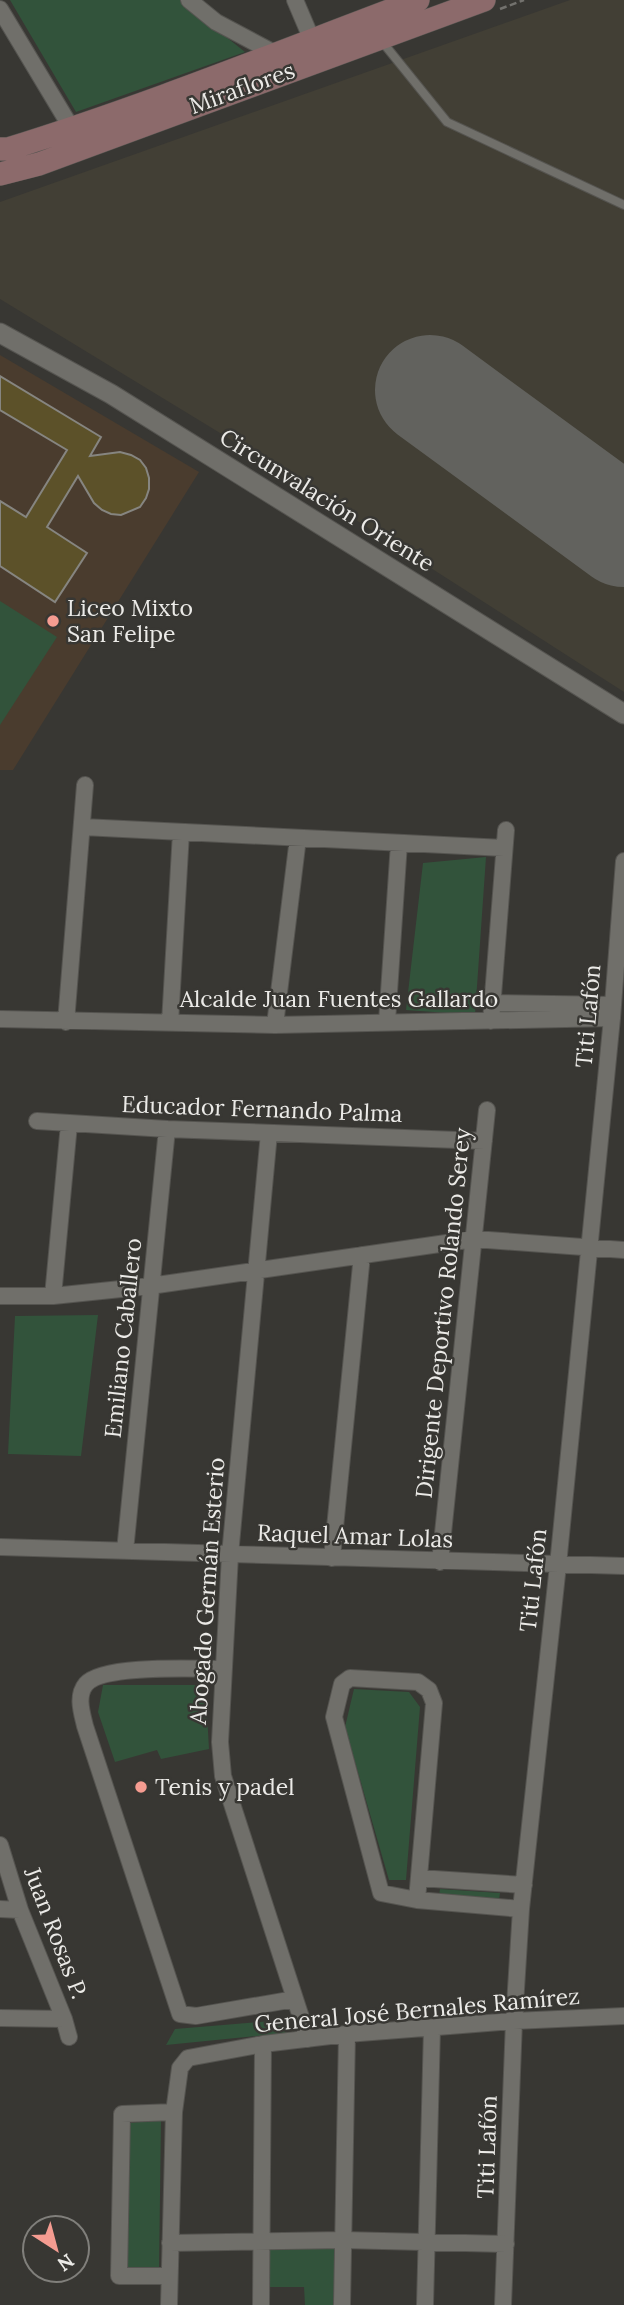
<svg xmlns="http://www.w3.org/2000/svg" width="624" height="2305" font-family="Lora,serif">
<rect width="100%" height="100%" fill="#383733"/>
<path fill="#423f35" d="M570,0H624V692L225,436L0,299V202Z"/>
<path fill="#4a3c2e" d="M0,355L199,472L13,770H0Z"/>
<path fill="#32533b" d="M10,0H180L245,52L76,112Z
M0,601L57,637L0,725Z
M486,857L475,1015L406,1010L423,863Z
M98,1315L81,1456L8,1454L15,1316Z
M103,1685H195L206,1696L209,1749L161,1759L157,1750L115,1762L98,1712Z
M354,1689L409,1692L420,1707L406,1880H389L345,1727Z
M440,1889L500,1893L499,1900L439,1895Z
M284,2020L287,2033L166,2045L175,2029Z
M161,2120L159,2271L126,2270L130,2123Z
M339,2245V2305H305L304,2287H269L270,2246Z"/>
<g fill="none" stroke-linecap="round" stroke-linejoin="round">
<path stroke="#62625e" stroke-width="110" d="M430,390L624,532"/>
</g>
<path fill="#5c5129" stroke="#868580" stroke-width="2" d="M0,376L101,437L90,456L120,452L131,455L140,460L146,468L149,478V489L146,498L140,507L121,515L111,514L102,510L94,503L78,476L47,527L87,553L55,602L0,566V501L26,517L67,450L0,410Z"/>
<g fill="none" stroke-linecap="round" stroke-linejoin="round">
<defs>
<path id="service" d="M380,39L447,122L624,205"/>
<path id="minor" d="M189,0L216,22L278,55
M295,0L312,40
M0,9L72,129
M83,827L504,848
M492,1003L613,1005
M0,1019L275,1025L612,1018
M491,1021L506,830
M66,1022L85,785
M387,1022L399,843
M170,1023L181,832
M275,1025L298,838
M37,1121L167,1129L484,1141
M269,1133L230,1555L220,1742L223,1776L308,2039
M0,1296H53L150,1286L474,1239L624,1250
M53,1296L69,1124
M0,1547L624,1566
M125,1551L167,1129
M332,1558L362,1255
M440,1562L487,1110
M224,1669C196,1669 103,1664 86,1684C76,1696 82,1713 85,1726L180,2014L196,2016L295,1999
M0,1845L20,1910L64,2019L69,2037
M419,1878L524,1885
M417,1900L434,1703L429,1690L418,1682L350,1678L342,1684L334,1717L381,1893L417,1900L521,1909
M0,1909L20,1910
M0,2018L64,2019
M170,2243L342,2240L506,2244
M169,2276H119L122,2114L174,2112
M169,2305L174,2112L180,2068L188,2058L263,2044L347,2034L514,2021L624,2016
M261,2305L263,2044
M342,2305L347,2034
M425,2305L432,2028
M503,2305L514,2021L521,1909L558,1565L612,1018L624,861"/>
<path id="tertiary" d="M0,333L111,394L624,714"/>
<path id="secondary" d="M0,149H8C147,106 282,51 418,0
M0,174L39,164L484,0"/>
</defs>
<use href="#service" stroke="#555450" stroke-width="10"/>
<use href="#minor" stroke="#555450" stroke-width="18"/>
<use href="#tertiary" stroke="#555450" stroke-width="21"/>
<use href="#secondary" stroke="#555450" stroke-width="24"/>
<path stroke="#73726e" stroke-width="2.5" stroke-dasharray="7 3.5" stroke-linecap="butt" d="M500,9L524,0"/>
<use href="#service" stroke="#706f6a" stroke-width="8"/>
<use href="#minor" stroke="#706f6a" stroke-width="16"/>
<use href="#tertiary" stroke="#706f6a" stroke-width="19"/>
<use href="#secondary" stroke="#8c6a6b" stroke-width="23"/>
</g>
<g fill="#f59c91" stroke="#383733" stroke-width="2.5">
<circle cx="53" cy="621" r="7"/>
<circle cx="141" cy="1787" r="7"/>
</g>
<g text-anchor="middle" stroke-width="5" stroke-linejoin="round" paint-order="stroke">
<g font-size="23" fill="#ebeae7" stroke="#383733">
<text transform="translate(242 88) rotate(-20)" y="8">Miraflores</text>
<text transform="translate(327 500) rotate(32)" y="8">Circunvalación Oriente</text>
<text x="339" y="1007">Alcalde Juan Fuentes Gallardo</text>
<text transform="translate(588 1016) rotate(-85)" y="8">Titi Lafón</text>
<text transform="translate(262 1109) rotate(2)" y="8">Educador Fernando Palma</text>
<text transform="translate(443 1313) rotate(-84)" y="8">Dirigente Deportivo Rolando Serey</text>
<text transform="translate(123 1338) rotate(-84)" y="8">Emiliano Caballero</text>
<text transform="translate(355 1536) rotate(2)" y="8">Raquel Amar Lolas</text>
<text transform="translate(533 1580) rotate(-84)" y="8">Titi Lafón</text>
<text transform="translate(207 1591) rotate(-86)" y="8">Abogado Germán Esterio</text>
<text transform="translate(56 1933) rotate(69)" y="8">Juan Rosas P.</text>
<text transform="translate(417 2010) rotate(-5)" y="8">General José Bernales Ramírez</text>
<text transform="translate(487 2147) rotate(-88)" y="8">Titi Lafón</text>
</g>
<g font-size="23" fill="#ebeae7" stroke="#383733" text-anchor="start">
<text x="67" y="616">Liceo Mixto<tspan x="67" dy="26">San Felipe</tspan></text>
<text x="155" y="1795">Tenis y padel</text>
</g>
</g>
<g transform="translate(56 2249) rotate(144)"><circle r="33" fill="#383733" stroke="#807f7b" stroke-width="2"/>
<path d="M0-5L12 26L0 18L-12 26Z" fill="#f59c91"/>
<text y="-10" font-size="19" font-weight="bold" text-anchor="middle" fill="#ebeae7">N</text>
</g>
</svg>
